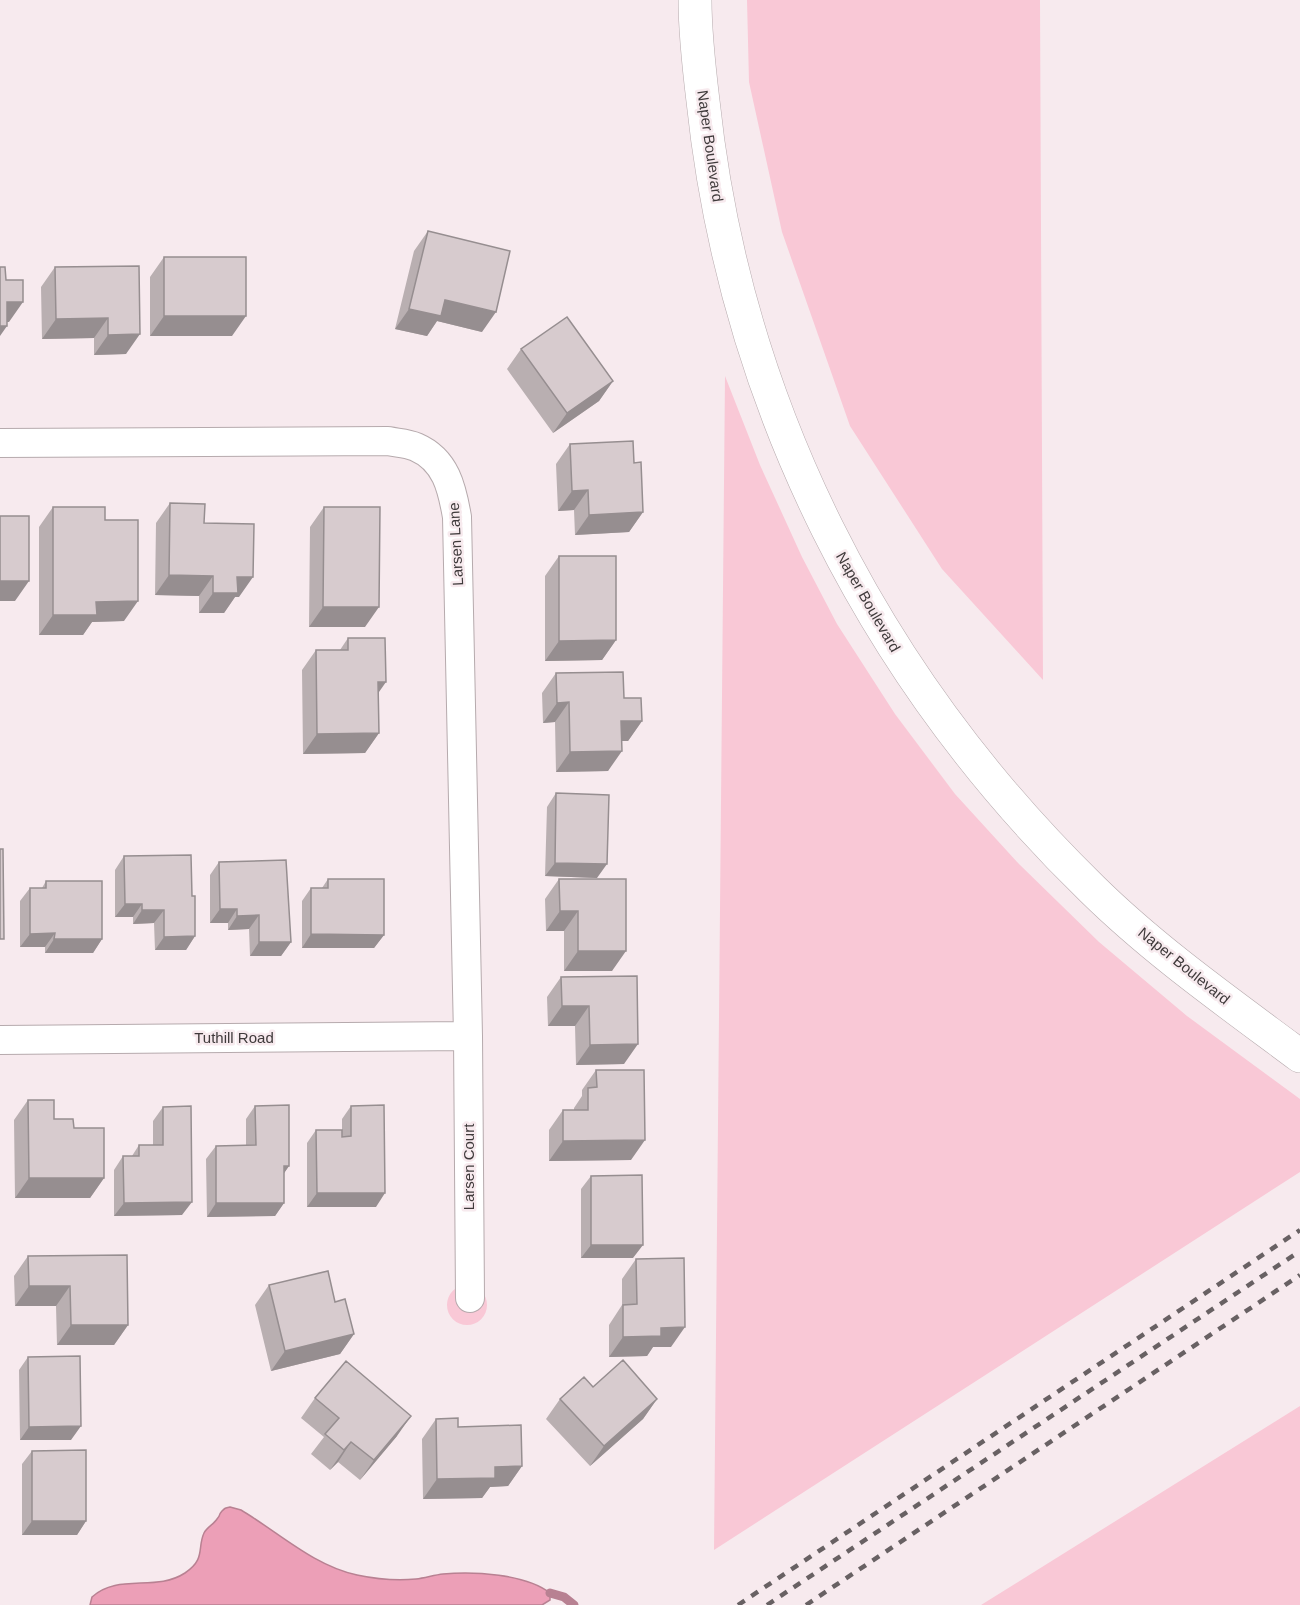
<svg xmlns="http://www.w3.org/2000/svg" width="1300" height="1605" font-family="Arial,sans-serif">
<rect width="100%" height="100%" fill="#f7eaee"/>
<path fill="#f9c8d6" d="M747,0H1040L1043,680L942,569L850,426L782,232L749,82Z
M725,376L760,465L802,557L837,624L895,714L955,794L1019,864L1099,942L1187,1016L1300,1099V1172L714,1550Z
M447 1305a20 20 0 1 1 40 0a20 20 0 1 1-40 0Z
M1300,1406V1605H981Z"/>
<path fill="#ec9fb7" stroke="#b88192" stroke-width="1.5" d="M230,1507L241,1510C278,1532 314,1566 357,1575C376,1579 397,1581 416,1579C425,1578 434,1575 443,1574C473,1571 526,1574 550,1593V1600L542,1605H90L92,1597C118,1573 156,1592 185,1573C206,1559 197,1548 204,1533C207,1527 214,1524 217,1519C222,1513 217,1517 222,1511C225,1508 225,1508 230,1507Z"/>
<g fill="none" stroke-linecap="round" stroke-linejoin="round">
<path stroke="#b88192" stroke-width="9" d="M550,1593L564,1597L574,1605"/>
<defs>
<path id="minor" d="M0,443L388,441C397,443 407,443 416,447C446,460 452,488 457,517L468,1036L470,1298
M0,1040L468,1036"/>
<path id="major" d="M695,0C695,34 699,68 703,101C735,404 874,677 1092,889C1155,951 1229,1003 1300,1056"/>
</defs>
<use href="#minor" stroke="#b6aaad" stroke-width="30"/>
<use href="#major" stroke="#b6aaad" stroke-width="34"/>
<use href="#minor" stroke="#fff" stroke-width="28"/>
<use href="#major" stroke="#fff" stroke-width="33"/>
<path stroke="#686163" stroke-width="4.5" stroke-dasharray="8 8" stroke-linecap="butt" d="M738,1605L1300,1230
M767,1605L1300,1251
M806,1605L1300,1275"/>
</g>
<path fill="#b9afb1" d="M428,231L482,332L437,321L427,336L395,329L414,251Z
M164,257L232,336H150V277Z
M139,266L126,354L94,355V338L42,339L41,287L55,267Z
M521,349L613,381L599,401L553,433L507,369Z
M570,444L634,463L643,512L629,532L575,535L574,510L558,511L556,464Z
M170,503L204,523L239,597H235L224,613H199V596L155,595L156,523Z
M53,507L105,520L124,621L92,622L83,635H39V527Z
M324,507L365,627H309L310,527Z
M559,556L616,640L602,660L545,661V576Z
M348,638L379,692V733L365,753L303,754L302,670L316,650H340Z
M556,673L624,698L642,721L628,741H621L608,771L556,772L555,722L543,723L542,693Z
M556,793L597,878L545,876L547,807Z
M124,856L192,896L195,936L186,950H155L154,923L133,924V917H115V870Z
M219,862L291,942L281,956H250L249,929L228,930V923H210V875Z
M328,879L384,935L374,948H302V901L311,888H322Z
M559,879H626L612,971H564V931H546L545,899Z
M46,881L102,939L93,953H45V947H20V901L30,888H42Z
M637,976L624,1064L576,1065L575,1026H548L547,997L561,977Z
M596,1070L631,1160L549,1161V1130L563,1110H574V1108L582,1096V1090Z
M28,1100L54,1119L104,1178L90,1198H15L14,1120Z
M255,1106L289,1166L284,1173V1203L275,1216L207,1217L206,1159L216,1146H246V1119Z
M351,1106L376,1207H307V1143L316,1130H342V1119Z
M163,1107L182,1215L114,1216V1170L123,1156H132L139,1145H153V1121Z
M591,1176L633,1258H581V1189Z
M28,1256L128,1325L114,1345H57L56,1306H15L14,1276Z
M636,1259L671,1347H653L647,1356L609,1357V1325L622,1305V1279Z
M269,1285L335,1302L354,1334L340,1354L271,1371L255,1305Z
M28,1357L71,1440H20L19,1370Z
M593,1387L657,1399L643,1419L590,1466L546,1419L560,1399Z
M315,1398L397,1436L360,1480L338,1462L330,1470L311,1454L324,1437L301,1418Z
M436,1419L458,1427L522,1466L508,1486L490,1487L482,1498L423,1499L422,1439Z
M32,1451L86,1521L77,1535H22V1464Z"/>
<path fill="#968e90" d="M445,300L496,312L482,332L437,321L427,336L395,329L409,309Z
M7,302H23L9,322H0Z
M164,316H246L232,336H150Z
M108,318L94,338L42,339L56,319Z
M0,326H7L0,336Z
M140,334L126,354L94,355L108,335Z
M613,381L599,401L553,433L567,413Z
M588,490L574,510L558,511L572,491Z
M643,512L629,532L575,535L589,515Z
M169,575L213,576L199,596L155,595Z
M237,577H253L239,597H235L224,613H199L213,593Z
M0,581H29L15,601H0Z
M138,601L124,621L92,622L83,635H39L53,615L96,602Z
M323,607H379L365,627H309Z
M616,640L602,660L545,661L559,641Z
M378,682H386L372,702Z
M569,702L555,722L543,723L557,703Z
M621,721H642L628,741H607Z
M379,733L365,753L303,754L317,734Z
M622,751L608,771L556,772L570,752Z
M555,863L607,864L597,878L545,876Z
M125,904H142L133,917H115Z
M220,909H237L228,923H210Z
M142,910H164L154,923L133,924Z
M560,911H578L564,931H546Z
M259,915L249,929L228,930L237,916Z
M55,933L45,947H20L30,934Z
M311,934L384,935L374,948H302Z
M195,936L186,950H155L164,937Z
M54,939H102L93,953H45Z
M259,942H291L281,956H250Z
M578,951H626L612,971H564Z
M562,1006H589L575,1026H548Z
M638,1044L624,1064L576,1065L590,1045Z
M645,1140L631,1160L549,1161L563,1141Z
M284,1166H289L280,1179Z
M29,1178H104L90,1198H15Z
M317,1193H385L376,1207H307Z
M192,1202L182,1215L114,1216L124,1203Z
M216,1203H284L275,1216L207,1217Z
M591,1245H643L633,1258H581Z
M29,1286H70L56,1306H15Z
M71,1325H128L114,1345H57Z
M685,1327L671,1347H653L647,1356L609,1357L623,1337L661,1328Z
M354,1334L340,1354L271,1371L285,1351Z
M657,1399L643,1419L590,1466L604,1446Z
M411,1416L397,1436L360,1480L374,1460Z
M81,1426L71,1440H20L29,1427Z
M351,1442L338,1462L330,1470L344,1450Z
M522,1466L508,1486L490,1487L482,1498L423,1499L437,1479L495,1467Z
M32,1521H86L77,1535H22Z"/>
<path fill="#d7cbce" stroke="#968e90" stroke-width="1.5" d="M428,231L510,251L496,312L445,300L441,316L409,309Z
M164,257H246V316H164Z
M139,266L140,334L108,335V318L56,319L55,267Z
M0,267H5L6,280H23V302H7V326H0Z
M567,317L613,381L567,413L521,349Z
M633,441L634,463L641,462L643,512L589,515L588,490L572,491L570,444Z
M170,503L205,504L204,523L254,524L253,577H237L238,593H213V576L169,575Z
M53,507H105V520H138V601L96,602L97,615H53Z
M324,507H380L379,607H323Z
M0,516H29V581H0Z
M559,556H616V640L559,641Z
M348,638H385L386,682H378L379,733L317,734L316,650H348Z
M623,672L624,698H641L642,721H621L622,751L570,752L569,702L557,703L556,673Z
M556,793L609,795L607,864L555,863Z
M0,849H3L4,939H0Z
M191,855L192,896H195V936L164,937V910H142V904H125L124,856Z
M286,860L291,942H259V915L237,916V909H220L219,862Z
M328,879H384V935L311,934V888H328Z
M559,879H626V951H578V911H560Z
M46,881H102V939H54L55,933L30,934V888H46Z
M637,976L638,1044L590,1045L589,1006H562L561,977Z
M596,1070H644L645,1140L563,1141V1110H588V1088L597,1087Z
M28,1100H54V1119H73L74,1128H104V1178H29Z
M289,1105V1166H284V1203H216V1146L256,1145L255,1106Z
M384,1105L385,1193H317L316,1130H342V1137L351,1136V1106Z
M191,1106L192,1202L124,1203L123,1156H139V1145H163V1107Z
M642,1175L643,1245H591V1176Z
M127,1255L128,1325H71L70,1286H29L28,1256Z
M684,1258L685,1327L661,1328V1336L623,1337V1305L637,1304L636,1259Z
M328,1271L335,1302L345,1299L354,1334L285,1351L269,1285Z
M80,1356L81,1426L29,1427L28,1357Z
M623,1360L657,1399L604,1446L560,1399L584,1377L593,1387Z
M346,1361L411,1416L374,1460L351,1442L344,1450L325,1434L339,1418L315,1398Z
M458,1418V1427L521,1425L522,1466L495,1467V1478L437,1479L436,1419Z
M86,1450V1521H32V1451Z"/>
<g text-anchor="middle" stroke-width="5" stroke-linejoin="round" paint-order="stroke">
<g font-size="15" fill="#3f3a3b" stroke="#f7eaee">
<text transform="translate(710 146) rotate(82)" y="5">Naper Boulevard</text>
<text transform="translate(456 544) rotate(-93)" y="5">Larsen Lane</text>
<text transform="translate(868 602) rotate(60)" y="5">Naper Boulevard</text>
<text transform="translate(1184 966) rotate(39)" y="5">Naper Boulevard</text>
<text x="234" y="1043">Tuthill Road</text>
<text transform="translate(469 1167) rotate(-90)" y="5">Larsen Court</text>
</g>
</g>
</svg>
